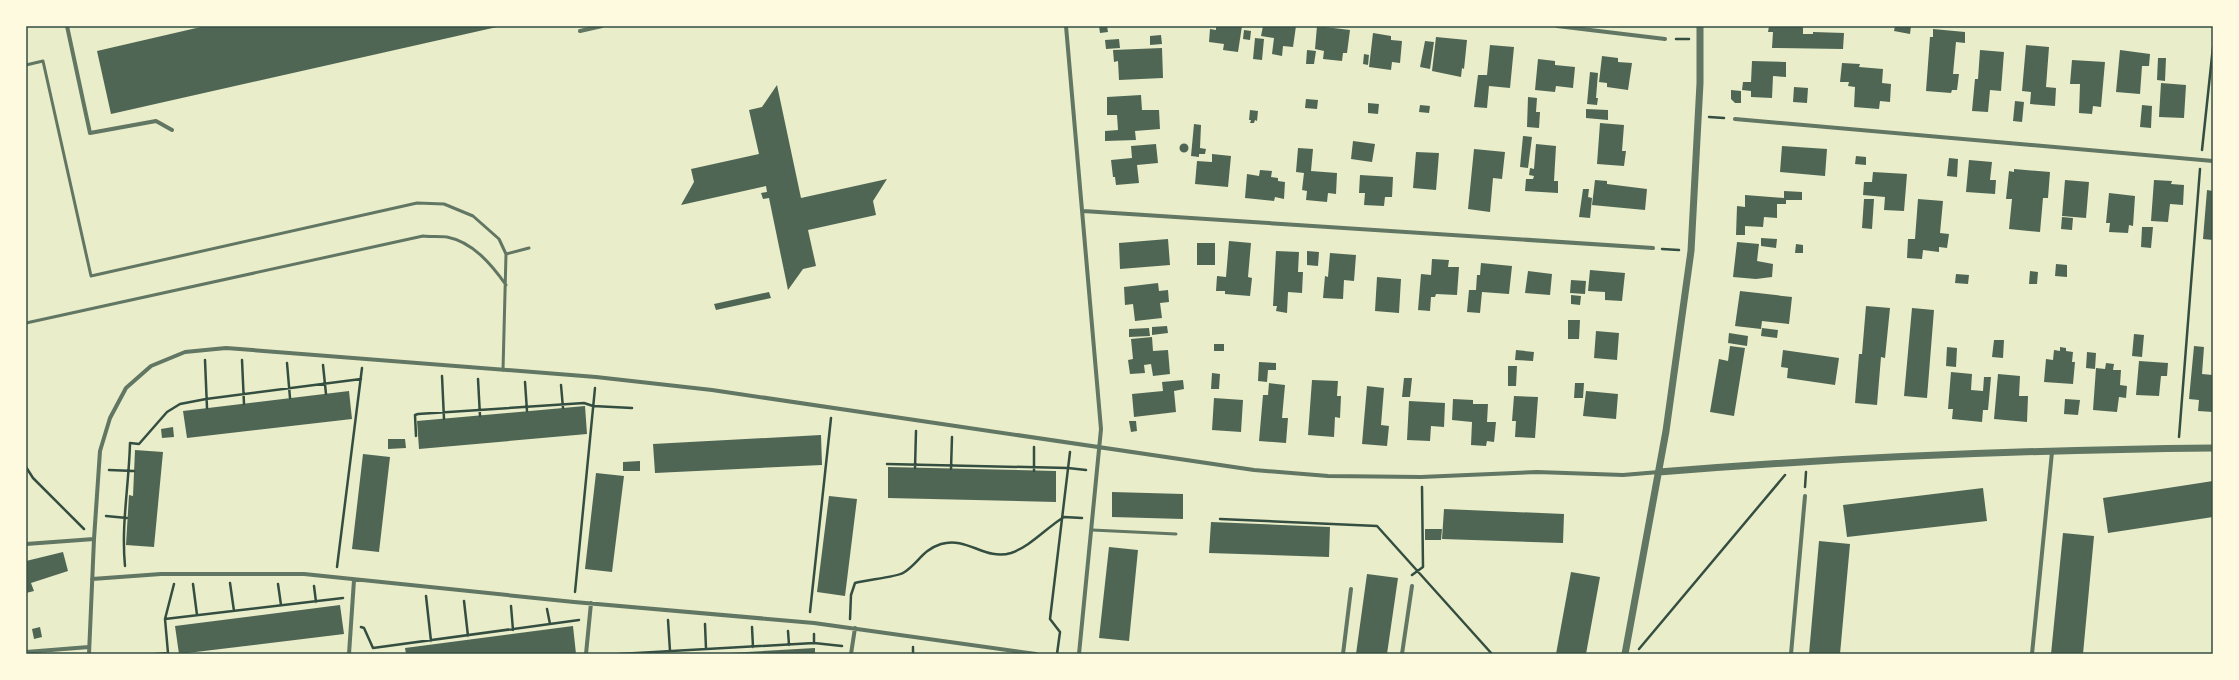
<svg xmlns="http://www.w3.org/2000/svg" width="2239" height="680" font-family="'Fira Sans',sans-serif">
<rect width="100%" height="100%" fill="#e9edc9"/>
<path fill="#4f6655" d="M205,26H497V27L111,114L97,51Z
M1099,26H1107L1108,32L1100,33Z
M1216,26H1242L1238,52L1223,50L1224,44L1209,42L1210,29L1216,30Z
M1263,26H1296L1293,47L1283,46L1282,56L1272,54L1274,38L1261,36Z
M1317,26L1350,30L1347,53H1343L1342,61L1323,59L1324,51L1315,49Z
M1769,26H1803V34H1813V32L1844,33L1843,49L1772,48L1773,32H1768Z
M1895,26H1911L1910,34L1894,31Z
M1933,29L1965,32V43L1956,42L1953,74H1959L1957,90H1952L1951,93L1926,91L1930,37H1933Z
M1244,30L1251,31L1250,40L1243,39Z
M1373,33L1391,36V40L1402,41L1400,63L1392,62L1391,70L1369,67Z
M1161,35L1162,44L1150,45V36Z
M1436,37L1467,40L1464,69L1462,68L1461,77L1432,71Z
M1255,38L1264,39L1262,60L1253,59Z
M1119,39L1120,48L1106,49L1105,40Z
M1425,41L1434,42L1430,69L1420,67Z
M1490,45L1514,47L1510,88L1489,86L1487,108L1474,107L1478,75H1487Z
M2026,45L2049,47L2046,87L2056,88L2055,106L2030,104L2031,92L2022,91Z
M1162,48L1163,78L1119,80L1118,61L1114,62L1113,50Z
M1307,50L1316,51L1314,64H1306Z
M1980,50L2004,52L2001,91L1990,90L1988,112L1972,111L1975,79H1978Z
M2120,50L2150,54L2149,66H2142L2140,94L2116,92Z
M1364,54L1369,55L1368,65L1363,64Z
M1602,56L1618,58V62L1632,63L1628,90L1607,87V83L1599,82Z
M2158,58H2166L2165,81L2157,80Z
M1538,59L1555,61V65L1575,67L1573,88L1556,86L1555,92L1535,90Z
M2072,60L2105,62L2101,107L2093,106L2092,114L2079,113L2080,84H2070Z
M1752,61L1786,62V77L1773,76L1772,98L1751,97V91L1742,90L1743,82H1751Z
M1842,63L1860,64L1859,67L1883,69L1882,83L1891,84L1890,102L1880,101L1879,109L1854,107L1855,87L1848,86L1849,82H1840Z
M1590,72L1598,73L1596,98H1598L1597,105L1587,104Z
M2161,83L2186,85L2184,118L2159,117Z
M777,85L801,198L887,179L873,201L876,215L808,230L816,266L803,269L788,290L769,198L763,199L761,193L767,192L766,186L681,205L694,182L691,169L759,154L749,110L762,107Z
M1794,87L1808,88L1807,103L1793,102Z
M1731,90L1741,91V103H1735L1731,99Z
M1141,95L1142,110H1159L1160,129L1135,131L1136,140L1105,141V131L1118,130L1117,115H1107V97Z
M1528,97L1537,98L1536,112H1540L1539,128L1527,127Z
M1306,99L1318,100L1317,109L1305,108Z
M2015,101L2024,102L2022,122L2013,121Z
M1368,103L1379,104L1378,114L1368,113Z
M1420,105L1430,106L1429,113L1419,112Z
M2142,105L2152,106L2151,128L2140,127Z
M1586,109L1608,110V120L1586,118Z
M1250,110L1258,111L1257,121L1255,120L1254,123H1250L1251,120H1249Z
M1600,123L1624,125L1622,151H1626L1624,166L1597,164Z
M1194,124L1201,125L1200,148L1206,149L1205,154H1199V157L1191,156Z
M1523,136L1532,137L1528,168L1520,167Z
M1353,141L1375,144L1372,162L1351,159Z
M1179.5 148a4.5 4.5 0 1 1 9 0a4.5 4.5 0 1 1-9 0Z
M1156,144L1158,163L1137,165L1139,183L1116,185L1115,177H1113L1111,160L1132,158L1131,146Z
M1536,144L1556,146L1554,181H1558V193L1525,191L1526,179H1533L1534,176L1529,175L1530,168L1534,169Z
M1782,146L1827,149L1825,176L1780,172Z
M1298,148L1313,149L1311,171L1337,173L1336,194L1328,193L1327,202L1306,200L1307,191L1302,190L1304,173L1296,172Z
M1474,149L1505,152L1502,179L1493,178L1490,212L1468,209Z
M1416,152L1439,153L1436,190L1413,188Z
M1212,154L1231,156L1228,187L1195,184L1197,161L1212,162Z
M1856,156L1866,157V165L1855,164Z
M1949,158L1958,159L1957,177L1947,176Z
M1969,160L1992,162L1990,180H1996L1995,194L1966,192Z
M2014,169L2050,172L2048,198H2043L2040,232L2009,229L2012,199H2006L2009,171L2014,172Z
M1260,170L1272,171L1271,177L1278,178V181L1285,182L1284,199L1275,197L1274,201L1245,198L1247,174L1259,176Z
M1873,172L1907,174L1904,211L1884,210L1885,197L1863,195L1864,182H1872Z
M1360,175L1393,177L1392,197H1385L1384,206L1364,205L1365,193H1359Z
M1595,180L1607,181V184L1647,189L1645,210L1592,205Z
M2065,180L2089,182L2086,218L2062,216Z
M2154,180L2172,181L2171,184L2184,185L2183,205L2170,204L2168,222L2151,221Z
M1583,189H1589L1588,197L1592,198L1590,218L1579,217Z
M2207,190L2213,191V240L2203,239Z
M1784,191L1802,192V200H1786V204H1777V218L1764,217L1763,227L1745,226V235H1736L1737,206L1745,207V195L1784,198Z
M2109,193L2135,196L2133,226L2129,225L2128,233L2109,232L2110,223H2106Z
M1864,199H1874L1872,229L1862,228Z
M1918,199L1943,201L1940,233L1949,234L1947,248L1939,247V252L1923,250L1922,259L1907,258L1908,239H1915Z
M2062,217L2073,218L2072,230L2061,229Z
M2142,227H2153L2151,248L2141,247Z
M1761,238L1777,239L1776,248L1761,246Z
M1168,239L1170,265L1120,269L1119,243Z
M1229,241L1251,243L1248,277L1252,278L1250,296L1225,294V291H1216L1217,276L1226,277Z
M1737,242L1759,244L1757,261L1773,264L1772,277L1756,279L1733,277Z
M1197,243H1215V265H1197Z
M1796,244L1803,245V253H1795Z
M1276,251L1299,252L1298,272H1303L1302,293L1288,292L1287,313L1276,311L1277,306H1273Z
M1307,251L1319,252L1318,266L1307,265Z
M1330,253L1356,255L1354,281L1344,280L1343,299L1323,298L1325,276L1328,277Z
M1432,259L1449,260L1448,267H1459L1457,295L1436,294L1435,297H1431L1430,311L1418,310L1421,274L1431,275Z
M1481,263L1512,266L1509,294L1482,292L1480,313L1467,312L1469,290H1476L1477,275H1480Z
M2056,264L2067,265V277L2055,276Z
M1590,270L1625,273L1622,301L1605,300V292L1588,291Z
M1528,271L1552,274L1550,295L1525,293Z
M2030,271L2038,272L2037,284H2029Z
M1956,274L1969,275L1968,284L1955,283Z
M1377,277L1401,279L1399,313L1375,311Z
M1571,280L1586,281L1585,294L1570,293Z
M1158,283L1159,291L1168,290L1169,302L1160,303L1162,318L1135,321L1133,304L1125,305L1124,287Z
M1740,291L1792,297L1789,324L1762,321L1761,329L1735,326Z
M769,292L771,298L716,310L714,304Z
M1571,295L1581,296L1580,305L1571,304Z
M1866,306L1890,308L1885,358L1881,357L1877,405L1855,403L1859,354H1862Z
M1912,308L1934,310L1927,398L1904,396Z
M1568,320H1580L1579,339H1568Z
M1167,326L1168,333L1152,335V327Z
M1149,328L1150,336L1129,337V329Z
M1762,328L1778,330L1777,338L1761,336Z
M1596,331L1619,333L1617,360L1594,358Z
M1729,333L1748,336L1747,346L1728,343Z
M2134,334L2144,335L2142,357L2132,356Z
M1152,337L1153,351L1168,350L1170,374L1153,376L1151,364L1144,365L1145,373L1130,374L1128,360L1133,359L1131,339Z
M1994,340H2004L2003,358L1992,357Z
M1214,344H1224V351H1214Z
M1730,346L1745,348L1734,416L1710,412L1719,359L1728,361Z
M2194,346L2204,347L2202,374L2213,375V412L2198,411L2199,400L2189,399Z
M1947,347L1957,348L1956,367L1946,366Z
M2060,347L2066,348V351L2073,352L2072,362H2075L2073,384L2044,382L2046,359L2053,360L2054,350L2060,351Z
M1516,350L1534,352L1533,361L1515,360Z
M1783,350L1839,358L1835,385L1787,378L1788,368L1781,367Z
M2087,352L2096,353L2095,369L2086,368Z
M2139,361L2168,363L2167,376H2161L2159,396L2136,395Z
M1259,362L1276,363V370H1268L1267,382L1258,381Z
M2106,363L2114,364L2113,370H2121L2120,385L2127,386L2126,398L2119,397L2117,412L2093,410L2096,368L2105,369Z
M1508,366H1517L1516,386H1508Z
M1951,372L1972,374L1971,390L1983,391L1984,377H1991L1988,410H1983L1982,422L1952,419L1953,409H1948Z
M1212,373L1220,374L1219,389H1211Z
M1998,374L2020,376L2019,396H2028L2027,422L1994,419Z
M1404,378H1412L1410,397H1402Z
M1183,380L1184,389L1174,391L1176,412L1134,417L1132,394L1163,391L1162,382Z
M1312,380L1338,381L1337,396H1341L1340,418L1335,417L1334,437L1308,435Z
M1269,383L1285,385L1282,418H1288L1286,443L1259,441L1263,395H1268Z
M1575,383H1584L1583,398H1574Z
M1367,386L1384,388L1381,425L1389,426L1387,446L1362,444Z
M349,391L352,419L187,438L183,411Z
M1586,391L1618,394L1616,419L1583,416Z
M1514,396L1538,397L1535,438L1515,437L1516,421H1512Z
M1214,398L1243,400L1241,432L1212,430Z
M1453,399L1473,400V404H1488L1487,422H1496L1494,442L1487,441L1486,446L1471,445L1472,422L1452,420Z
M2065,399L2080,400L2078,415L2064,414Z
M1409,401L1445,403L1444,427L1431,426L1430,441L1407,440Z
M585,406L587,434L419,449L417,421Z
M1129,421H1136L1137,431L1131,432Z
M173,427L174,437L162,438L161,429Z
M821,435L822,465L655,473L653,444Z
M388,439H405L406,448L388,449Z
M135,450L163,452L154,547L126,545L129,495L133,496Z
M363,454L390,457L379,552L352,549Z
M640,461V471H623V462Z
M888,467L1056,471V502L888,498Z
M596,473L624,476L612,572L585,569Z
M2213,481V517L2108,533L2103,498Z
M1983,488L1987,521L1847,537L1843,505Z
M1112,492L1183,494V519L1112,517Z
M829,496L857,499L845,596L817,592Z
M1444,509L1564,514L1563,543L1442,539Z
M1211,522L1330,527L1329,557L1209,553Z
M1425,529H1442L1441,540H1425Z
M2063,533L2094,536L2083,654H2051Z
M1819,541L1850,544L1840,654H1809Z
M1109,547L1138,550L1129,641L1099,638Z
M63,552L68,571L31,583L34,591L26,593V561Z
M1571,572L1600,577L1586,654H1556Z
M1367,574L1398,578L1387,654H1356Z
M340,605L344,634L179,654L175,626Z
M573,626L576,654H406L405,648Z
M40,627L42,637L34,639L32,629Z
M815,648V654H729V653Z"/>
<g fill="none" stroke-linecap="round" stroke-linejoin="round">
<path stroke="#344e41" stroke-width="2.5" d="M1676,39H1689
M1709,117L1724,118
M2202,150L2213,47
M1662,249L1679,250
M205,360L207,408
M242,360L244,404
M287,363L290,398
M323,365L326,394
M442,376L444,419
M478,379L480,416
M525,382L527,411
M561,385L563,408
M416,436L415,415L418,414L584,403L593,406L632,408
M2179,437L2200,169
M887,464L1068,468L1086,470
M26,467L33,478L84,529
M915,468L916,431
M951,469L952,437
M109,470L134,471
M1034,471V447
M1805,487L1806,472
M106,516L127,518
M1220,519L1377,526L1492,654
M125,566C121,525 129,485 130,443L139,444L167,412L180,404L206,399L361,379
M337,567L362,368
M1412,575L1423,567L1422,487
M230,583L234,611
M174,584L165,619L343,598
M193,584L197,615
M278,584L281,605
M314,586L316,602
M575,592L595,388
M426,596L431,641
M464,601L468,636
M511,606L513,630
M547,609L550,624
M810,612L831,418
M850,619L851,595L855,583C865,580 896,577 903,573C918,564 922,550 941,544C967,536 985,561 1011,553C1031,546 1046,528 1064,517L1082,518
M668,620L670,651
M705,624L706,649
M361,627L364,628L373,648L579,620
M752,627L753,647
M788,631L789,645
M814,634V643
M1639,649L1785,475
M156,654L168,653L165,619
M619,654L814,643L842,646
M913,654V647
M1057,654L1060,632L1050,619L1070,452"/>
<path stroke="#617663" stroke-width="3" d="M26,65L43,61L91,276L417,203L444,204L473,216L499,239L506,254
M26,323L423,236C431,237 440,236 447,237C473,242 492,265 506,285
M503,370L506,254L529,248
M1092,530L1176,534"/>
<path stroke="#617663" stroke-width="4" d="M67,26L90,133L156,121L172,130
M1066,26L1101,429L1079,654
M1557,26L1665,39
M580,31L602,26
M1735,119L2213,161
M1083,211L1653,248
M26,544L94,539
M92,579L161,574H304L574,602L814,623L1036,654
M26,652L89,647
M89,654L94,539L100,451L110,418L126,388L151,366L185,352L226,348L596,377L712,390L1254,470L1328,476L1421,477L1537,472L1623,475L1659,472
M349,654L354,580
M586,654L591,603
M851,654L855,628
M1343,654L1351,589
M1402,654L1412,586
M1791,654L1805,496
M2032,654L2052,452"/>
<path stroke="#617663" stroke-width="7" d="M1659,472C1843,457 2028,450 2213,448
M1625,654L1666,431L1691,251L1700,83V26"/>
</g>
<rect width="2239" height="680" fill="none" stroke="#fefae0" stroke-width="54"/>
<rect x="27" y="27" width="2185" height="626" fill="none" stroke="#344e41" stroke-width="1.5"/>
</svg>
